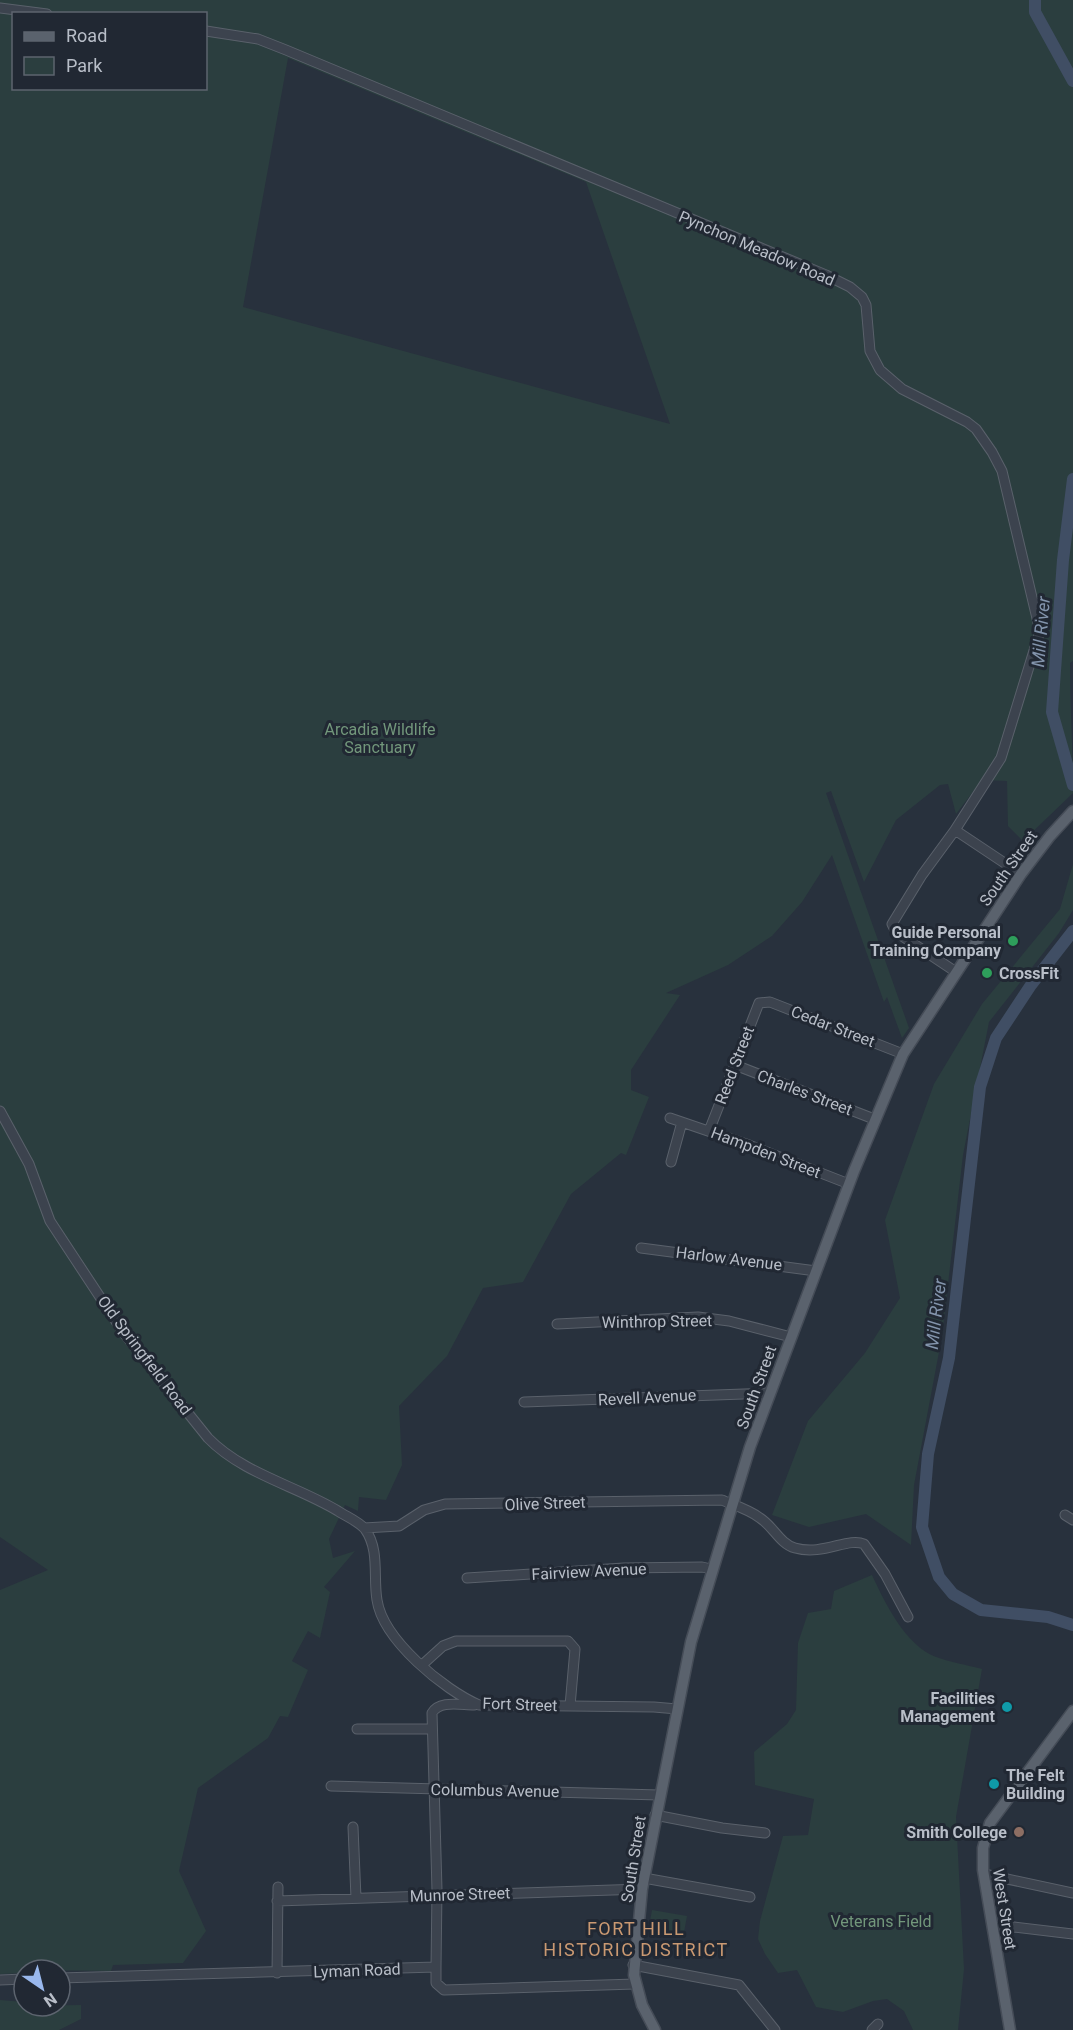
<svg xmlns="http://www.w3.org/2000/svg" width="1073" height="2030" font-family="Roboto,sans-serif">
<rect width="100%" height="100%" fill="#28313d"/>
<path fill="#2b3e3f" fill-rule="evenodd" d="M0,0H1073V661L1070,663C1070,707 1073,749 1073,793L1023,841L1008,826L1007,781L982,780L956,814L948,784L940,785L896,820L864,882L831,791L826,793L909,1028L902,1038L887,997L884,1002L832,855L802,902L772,936L728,965L666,993L680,995L631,1070V1090L649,1097L626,1155L621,1153L571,1194L523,1282L483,1288L447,1356L399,1406L402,1465L386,1500L359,1497L358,1511L345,1505L329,1539L333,1558L355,1551L324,1587L330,1592L320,1638L308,1631L292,1661L308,1670L288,1717L280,1716L268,1738L198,1788L179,1871L206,1931L183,1963L113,1965L111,1971L24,1970V1973L0,1974V1590L48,1570L0,1537ZM14,14H206V88H14ZM288,58L586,182L670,424L243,307Z
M1073,864V910L1059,933L989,1022L963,1155L942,1336L914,1485L911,1545L866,1514L809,1527L772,1515L808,1421L865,1353L900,1298L885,1220L934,1084L982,1004L1060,909Z
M872,1575C885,1603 905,1645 936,1657C950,1662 967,1665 982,1669L956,1817L964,1969L958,2030H913L904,2011L887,1999L873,2001L843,2012L816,2007L797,1970L778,1973L765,1954L758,1939L760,1921L783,1836L808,1835L814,1799L755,1785L754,1752L787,1724L796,1710L798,1643L808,1613L831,1609L834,1591Z
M652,1910L687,1916L683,1938L648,1932Z
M0,2000L24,2002V2006L81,2005V2019L59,2030H0Z"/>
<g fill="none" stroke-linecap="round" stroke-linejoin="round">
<path stroke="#404e64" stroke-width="12" d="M1035,0V12L1073,81
M1073,479L1063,560L1052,712L1073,785
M1073,931L1031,985L996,1038L980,1087L949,1358L928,1454L922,1527L939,1577L953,1594L981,1610L1048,1617L1073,1625"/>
<defs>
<path id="minor" d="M0,8L47,14
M206,31L258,39L286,50L826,275L850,287L862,297L866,305L870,351L880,370L902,389L967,422L976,429L992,452L1002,471L1040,631L1001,758L955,830
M956,972L896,932L892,924L922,875L955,830L1021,874
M735,1065L874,1119
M0,1111L29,1164L50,1221L123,1332L208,1438C243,1474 297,1486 338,1511C347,1517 358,1521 365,1529C380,1550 373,1577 377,1600C383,1640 444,1690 479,1705L654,1707L677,1709
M670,1118L749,1145L849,1184
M709,1131L759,1003L770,1002L903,1054
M671,1162L682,1122
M641,1248L816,1271
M557,1324L698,1317L729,1321L791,1337
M524,1402L770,1393
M1065,1515L1073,1520
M364,1528L399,1526L424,1510L445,1504L722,1500C734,1505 750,1510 760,1518C773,1526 780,1544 795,1548C823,1556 848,1537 864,1544L885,1574L908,1617
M467,1578L624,1568L702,1567L711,1569
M422,1665L443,1646L456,1641H568L575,1649L570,1706
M357,1729H432
M331,1786L659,1795
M655,1815L722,1828L765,1833
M353,1827L356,1898
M984,1874L1073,1893
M644,1878L750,1897
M277,1901L642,1889
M993,1928L1014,1927L1073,1934
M633,1965L739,1985L775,2030
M436,1967L437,1890L432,1713C439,1700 460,1705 474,1705
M277,1973L278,1887
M60,1978L436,1967V1983L444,1990L635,1984
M0,1980L24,1979
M872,2030L878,2024"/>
<path id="major" d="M655,2030L642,2005L634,1975L642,1889L691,1642L750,1447L854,1171L903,1054L1021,874L1050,836L1073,811
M1010,2030L983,1870V1848L990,1823L1073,1711"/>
</defs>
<use href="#minor" stroke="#5a616b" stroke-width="11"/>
<use href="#major" stroke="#454c57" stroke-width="13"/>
<use href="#minor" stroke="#3c434e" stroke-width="9"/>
<use href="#major" stroke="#5a626d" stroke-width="10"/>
</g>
<g fill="#2e9e5b" stroke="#212833" stroke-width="2">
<circle cx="1013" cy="941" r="6"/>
<circle cx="987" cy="973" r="6"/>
</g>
<g fill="#0f9aa8" stroke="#212833" stroke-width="2">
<circle cx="1007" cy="1707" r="6"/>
<circle cx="994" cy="1784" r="6"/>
</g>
<circle fill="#8d6e63" stroke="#212833" stroke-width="2" cx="1019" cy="1832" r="6"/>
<g text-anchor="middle" stroke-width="6" stroke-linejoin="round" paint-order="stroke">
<g font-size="16" fill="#b8bec8" stroke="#212833">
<text transform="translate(757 248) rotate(23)" y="6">Pynchon Meadow Road</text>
<text transform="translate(1008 868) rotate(-55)" y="6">South Street</text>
<text transform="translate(833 1026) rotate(21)" y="6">Cedar Street</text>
<text transform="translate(734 1065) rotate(-69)" y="6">Reed Street</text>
<text transform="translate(805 1092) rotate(21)" y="6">Charles Street</text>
<text transform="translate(766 1152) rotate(21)" y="6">Hampden Street</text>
<text transform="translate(729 1258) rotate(7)" y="6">Harlow Avenue</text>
<text transform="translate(657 1321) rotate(-1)" y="6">Winthrop Street</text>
<text transform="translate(145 1355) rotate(53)" y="6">Old Springfield Road</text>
<text transform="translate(756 1387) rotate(-70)" y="6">South Street</text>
<text transform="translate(647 1397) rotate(-3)" y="6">Revell Avenue</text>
<text transform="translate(545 1503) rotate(-2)" y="6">Olive Street</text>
<text transform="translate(589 1571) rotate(-3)" y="6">Fairview Avenue</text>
<text transform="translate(520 1704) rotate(2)" y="6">Fort Street</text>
<text transform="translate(495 1790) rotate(1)" y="6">Columbus Avenue</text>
<text transform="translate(633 1859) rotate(-81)" y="6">South Street</text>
<text transform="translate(460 1894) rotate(-2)" y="6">Munroe Street</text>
<text transform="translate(1005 1909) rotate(81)" y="6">West Street</text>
<text transform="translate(357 1970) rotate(-2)" y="6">Lyman Road</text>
</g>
<g font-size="16" fill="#72977b" stroke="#212833">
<text x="380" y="735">Arcadia Wildlife<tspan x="380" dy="18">Sanctuary</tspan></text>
<text x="881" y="1927">Veterans Field</text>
</g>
<g font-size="16" font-weight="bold" fill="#b8bec8" stroke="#212833" text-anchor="end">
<text x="1001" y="938">Guide Personal<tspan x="1001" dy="18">Training Company</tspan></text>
<text x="999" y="979" text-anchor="start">CrossFit</text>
<text x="995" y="1704">Facilities<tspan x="995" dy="18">Management</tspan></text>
<text x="1006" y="1781" text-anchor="start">The Felt<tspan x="1006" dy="18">Building</tspan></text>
<text x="1007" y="1838">Smith College</text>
</g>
<g font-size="18" font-style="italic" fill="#8394ac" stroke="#212833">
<text transform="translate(1041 632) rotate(-85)" y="6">Mill River</text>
<text transform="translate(936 1314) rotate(-83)" y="6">Mill River</text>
</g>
<g font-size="18" letter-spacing="1.5" fill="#ca9972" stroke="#212833">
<text x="636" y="1935">FORT HILL<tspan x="636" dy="21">HISTORIC DISTRICT</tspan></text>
</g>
</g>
<rect x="12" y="12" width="195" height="78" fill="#212833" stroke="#5d646f" stroke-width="1.5"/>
<rect x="24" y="32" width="30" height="9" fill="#5a626d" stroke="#5d646f" stroke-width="1.5"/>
<text x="66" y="42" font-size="18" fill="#b8bec8">Road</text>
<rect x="24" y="57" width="30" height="18" fill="#2b3e3f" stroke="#5d646f" stroke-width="1.5"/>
<text x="66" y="72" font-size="18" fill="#b8bec8">Park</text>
<g transform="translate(42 1988) rotate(145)"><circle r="28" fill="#212833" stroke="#5d646f" stroke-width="1.5"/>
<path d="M0-4.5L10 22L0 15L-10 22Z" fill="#99b8ed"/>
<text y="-9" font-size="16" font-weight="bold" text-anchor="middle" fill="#b8bec8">N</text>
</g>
</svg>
